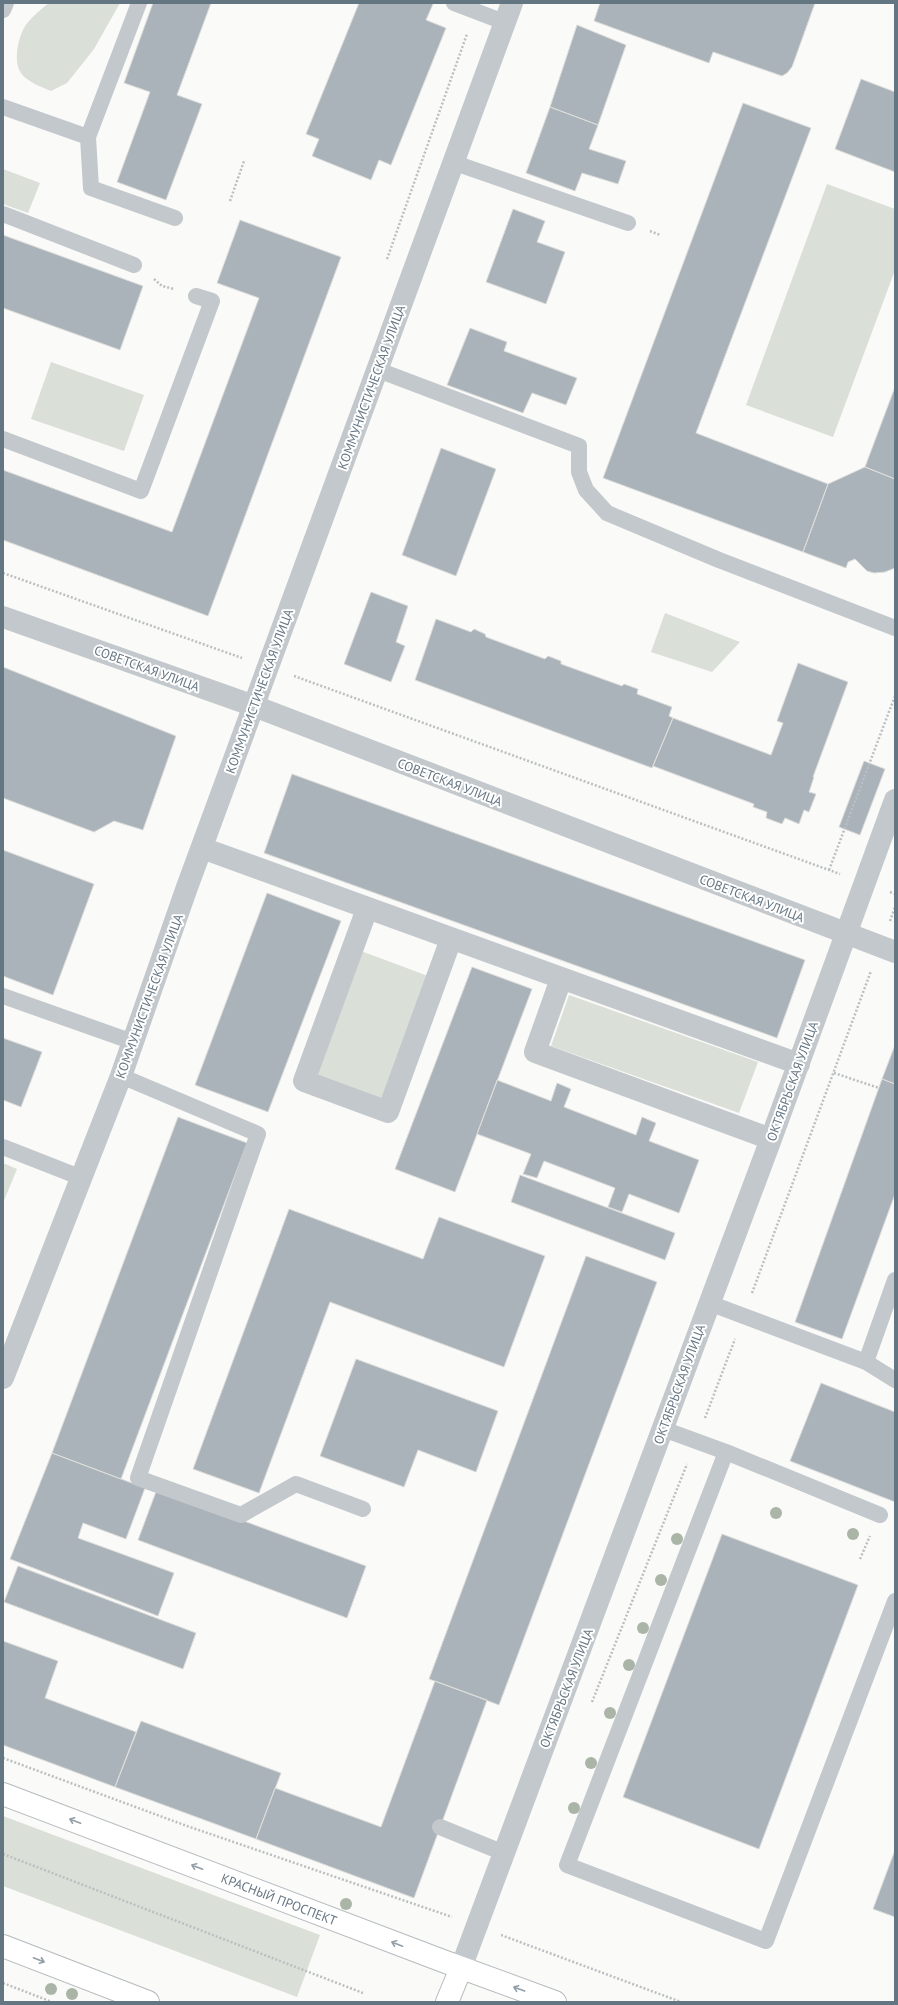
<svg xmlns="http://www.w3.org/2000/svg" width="898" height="2005" font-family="'PT Sans',sans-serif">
<rect width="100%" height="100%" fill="#fafaf8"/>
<path fill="#dadfd7" d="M49,3H120L94,49L67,83L51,91C42,87 27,82 21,73C13,62 18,39 24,28C29,19 41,9 49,3Z
M3,169L40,183L28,213L3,204Z
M827,184L895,209V270L833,437L746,405Z
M51,362L144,395L124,451L31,419Z
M665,613L740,642L712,672L651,652Z
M353,948L436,979L388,1112L304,1081Z
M569,995L758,1062L739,1113L551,1046Z
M3,1163L17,1169L3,1203Z
M3,1816L320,1935L297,1997L3,1886Z"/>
<path fill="#aab3b9" stroke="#dcdcda" d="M153,3H211L177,95L202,104L166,200L117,182L150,92L124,83Z
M359,3H431L433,4L426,20L446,28L391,165L379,160L371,180L312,156L319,139L306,134Z
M600,3H815L792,67L787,73L782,76L713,52L709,63L594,21Z
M577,25L626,45L598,125L550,107Z
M861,79L895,92V172L835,149Z
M743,103L811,128L696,433L828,484L803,552L603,478Z
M550,107L598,125L589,149L626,161L618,184L582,173L575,191L526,173Z
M513,209L545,221L537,242L565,252L546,304L486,282Z
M240,220L341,257L208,616L3,540V470L172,532L259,298L217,283Z
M3,235L143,286L120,350L3,308Z
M470,328L507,342L504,351L577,378L566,405L532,393L523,413L447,385Z
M895,387V479L865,467Z
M441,448L496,469L456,576L402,555Z
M865,467L895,479V568L885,572L874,573L867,571L855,559L848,562L846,568L803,552L828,484Z
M371,592L408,606L396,642L405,646L391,682L344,664Z
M436,619L471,632L474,629L485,634L486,637L545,659L548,656L561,661V664L622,686L624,684L638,689L637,694L672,707L669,716L673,718L652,768L415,680Z
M798,663L848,682L813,777H814L809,792L816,794L809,812L804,810L799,824L785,818L782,824L766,818L767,812L753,807L754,804L653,766L673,718L771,755L783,723L777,721Z
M3,667L176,736L143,830L114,821L94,832L3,798Z
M864,761L885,769L860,835L839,827Z
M292,774L805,960L777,1038L264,853Z
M3,850L94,884L53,995L3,976Z
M267,893L341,921L268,1112L195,1085Z
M472,967L532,989L455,1192L395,1169Z
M3,1038L42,1052L21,1107L3,1100Z
M895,1045V1084L882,1079Z
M882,1079L895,1084V1194L842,1339L795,1322Z
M497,1080L551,1101L557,1083L571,1089L564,1107L636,1135L642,1117L656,1123L649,1141L699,1160L679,1213L629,1194L622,1212L608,1207L615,1188L544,1161L537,1178L523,1174L531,1154L477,1134Z
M178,1117L247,1143L121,1479L52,1453Z
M520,1175L675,1233L665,1260L511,1202Z
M289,1209L423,1259L439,1217L545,1256L504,1367L330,1302L259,1493L193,1469Z
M586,1256L657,1282L499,1705L429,1679Z
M356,1359L498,1411L476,1472L418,1450L404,1487L320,1456Z
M821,1383L895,1412V1502L790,1461Z
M52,1453L145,1488L126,1539L83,1523L78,1538L174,1573L158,1616L10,1559Z
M157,1489L366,1566L347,1618L138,1540Z
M722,1534L858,1585L759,1849L623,1797Z
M18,1566L196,1633L183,1669L4,1602Z
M3,1641L58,1661L45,1698L136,1732L115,1787L3,1745Z
M435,1681L487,1700L414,1898L256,1839L275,1788L381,1827Z
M141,1721L281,1773L256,1839L115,1787Z
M895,1850V1917L873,1909Z"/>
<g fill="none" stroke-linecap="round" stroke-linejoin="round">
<defs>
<path id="primary" d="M3,1794L443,1961L555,2002
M3,1946L148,2002
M447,2002L461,1968"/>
</defs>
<use href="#primary" stroke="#b5babe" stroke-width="24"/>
<path stroke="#bbbfc2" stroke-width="2.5" stroke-dasharray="2 2" stroke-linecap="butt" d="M230,201L244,161
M650,231L660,235
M387,259L467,34
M154,279L162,286L174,289
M3,573L242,658
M294,676L840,874
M829,870L895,696
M890,892L895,894
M890,921L895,907
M834,1073L879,1088
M752,1293L871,971
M705,1418L735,1339
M860,1559L870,1536
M592,1702L687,1464
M3,1758L187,1826L452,1917
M3,1854L363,1993
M501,1935L681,2002
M3,1983L52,2002"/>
<path stroke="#c3c8cc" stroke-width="16" d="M454,3L504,22
M3,10L6,3
M3,107L88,137L91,188L175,218
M88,137L139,3
M452,162L628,223
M3,214L134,265
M378,370L579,446V472L586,490L607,513L719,560L895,628
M3,439L141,491L212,301L196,296
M3,996L133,1042
M121,1076L258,1134L138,1478L241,1515L296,1484L363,1509
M3,1147L82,1178
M709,1303L866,1362L895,1280
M866,1362L895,1380
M663,1429L726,1452L880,1515
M726,1452L567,1865L766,1941L895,1601
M440,1827L504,1853"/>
<path stroke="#c3c8cc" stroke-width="22" d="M202,848L799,1064
M367,909L304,1081L388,1112L451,939
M561,979L535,1052L771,1139
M3,1378L121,1076L186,890L512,3
M461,1968L771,1139L895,800"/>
<path stroke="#c3c8cc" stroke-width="22" d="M3,617L254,706L895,952"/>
<use href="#primary" stroke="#fff" stroke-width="22"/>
</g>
<g fill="#aab4a7">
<circle cx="776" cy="1513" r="6"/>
<circle cx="853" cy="1534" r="6"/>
<circle cx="677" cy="1539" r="6"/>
<circle cx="661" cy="1580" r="6"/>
<circle cx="643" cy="1628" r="6"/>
<circle cx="629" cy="1665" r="6"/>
<circle cx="610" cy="1713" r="6"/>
<circle cx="591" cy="1763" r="6"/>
<circle cx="574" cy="1808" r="6"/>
<circle cx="346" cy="1904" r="6"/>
<circle cx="51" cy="1989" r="6"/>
<circle cx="72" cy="1994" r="6"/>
</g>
<defs><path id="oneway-shaft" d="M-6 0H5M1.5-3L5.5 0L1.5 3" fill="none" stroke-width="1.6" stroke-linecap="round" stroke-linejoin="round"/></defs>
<g stroke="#939fa8">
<use href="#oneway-shaft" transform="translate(75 1821) rotate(-159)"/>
<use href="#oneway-shaft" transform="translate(197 1867) rotate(-159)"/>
<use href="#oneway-shaft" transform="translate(397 1944) rotate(-159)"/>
<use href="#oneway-shaft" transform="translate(39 1960) rotate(21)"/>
<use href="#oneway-shaft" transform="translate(519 1989) rotate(-160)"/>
</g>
<g text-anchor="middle" stroke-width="4" stroke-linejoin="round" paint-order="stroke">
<g font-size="13" fill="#657683" stroke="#fff">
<text transform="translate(371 387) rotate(-70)" y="5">КОММУНИСТИЧЕСКАЯ УЛИЦА</text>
<text transform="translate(147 668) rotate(20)" y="5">СОВЕТСКАЯ УЛИЦА</text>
<text transform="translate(259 691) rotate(-70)" y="5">КОММУНИСТИЧЕСКАЯ УЛИЦА</text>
<text transform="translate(450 782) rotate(21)" y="5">СОВЕТСКАЯ УЛИЦА</text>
<text transform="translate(752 898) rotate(21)" y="5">СОВЕТСКАЯ УЛИЦА</text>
<text transform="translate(149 996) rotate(-70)" y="5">КОММУНИСТИЧЕСКАЯ УЛИЦА</text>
<text transform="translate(792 1081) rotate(-70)" y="5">ОКТЯБРЬСКАЯ УЛИЦА</text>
<text transform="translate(679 1384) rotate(-70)" y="5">ОКТЯБРЬСКАЯ УЛИЦА</text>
<text transform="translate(566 1688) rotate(-69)" y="5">ОКТЯБРЬСКАЯ УЛИЦА</text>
<text transform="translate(279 1899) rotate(21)" y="5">КРАСНЫЙ ПРОСПЕКТ</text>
</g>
</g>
<rect width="898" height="2005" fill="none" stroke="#657683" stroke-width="8"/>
</svg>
